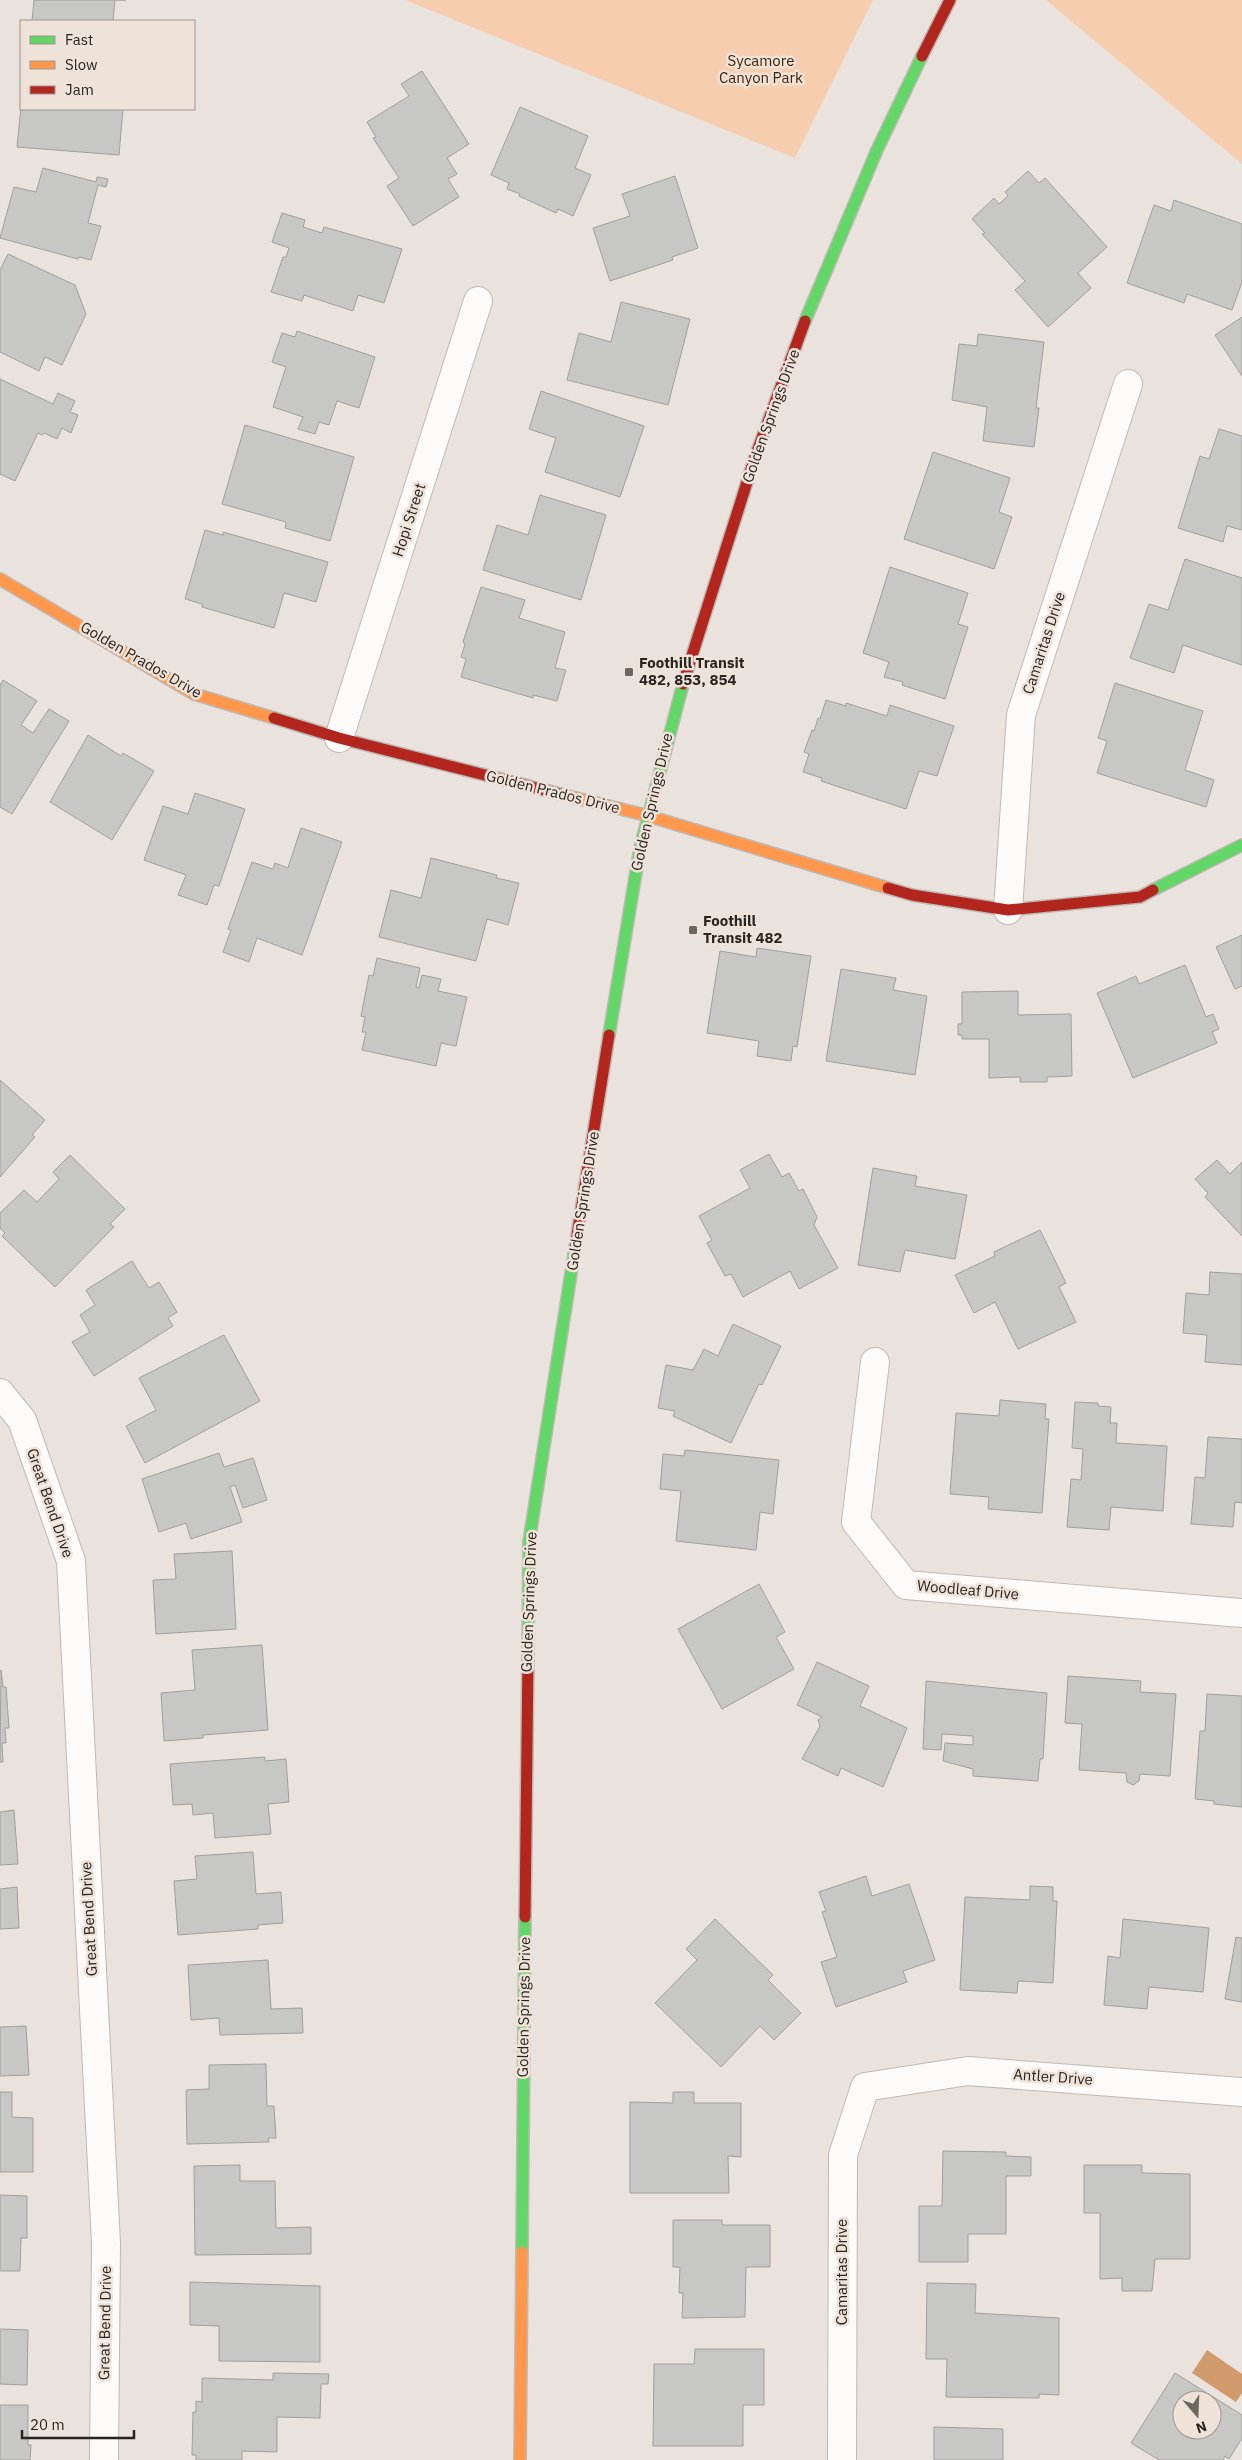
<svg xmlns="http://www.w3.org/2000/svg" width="1242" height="2460" font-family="'IBM Plex Sans',sans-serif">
<rect width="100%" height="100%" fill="#eae3dd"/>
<path fill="#f6ceaf" d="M405,0H873L795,158Z
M1046,0H1242V164Z"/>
<path fill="#d09a6c" d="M1207,2350L1242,2374V2393L1236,2402L1192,2373Z"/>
<path fill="#c7c8c6" stroke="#9f9f9e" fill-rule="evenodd" d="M34,0H126H115L113,21H32Z
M422,71L469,144L447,158L457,174L448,179L459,197L413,226L387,186L399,178L373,138L376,137L367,122L409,96L401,84Z
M21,107V109H123L119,155L17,147Z
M520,107L588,136L575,168L591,175L573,216L558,209L556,213L519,196L520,194L507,189L509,183L491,175Z
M43,168L96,182L97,177L108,179L106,187L98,185L88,223L101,226L91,260L79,257L78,259L0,238L14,187L36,192Z
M1028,171L1039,183L1045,178L1107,247L1078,273L1091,288L1048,327L1015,290L1025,281L982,234L985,233L972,219L994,198L999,204L1008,196L1005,192Z
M675,176L698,248L672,257L673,260L610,281L593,228L630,216L622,194Z
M1174,200L1242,224V282L1232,310L1187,294L1184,303L1127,283L1154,205L1171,211Z
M282,213L305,220L303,227L322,233L324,227L402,249L384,303L358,295L353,311L304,295L302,301L271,292L283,257H286L289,248L272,242Z
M8,254L75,285L86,314L62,365L45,357L39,371L0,352V270Z
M621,302L690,319L668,405L567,380L579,333L611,342Z
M1242,317V376L1215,335Z
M297,331L375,357L359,408L337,401L329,425L319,422L315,434L298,429L303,417L273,407L286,367L272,362L282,333L295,337Z
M978,334L1044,342L1036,408H1039L1034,447L983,441L987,407L952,400L959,344L977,346Z
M0,379L53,404L58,393L75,401L70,412L78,415L71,433L62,428L57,439L44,433L42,435L38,433L15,481L0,474Z
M541,391L644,426L620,497L545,472L556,438L529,429Z
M245,425L354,457L330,541L285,528L286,522L222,504Z
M1219,429L1242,436V530L1227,526L1223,542L1178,528L1200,456L1209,459Z
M933,452L1010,478L999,512L1012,517L994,569L904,539Z
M540,495L606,515L581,600L483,570L497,525L528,535Z
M205,530L223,535V532L328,562L316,602L284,593L274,628L202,607V604L185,599Z
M1185,559L1242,578V665L1183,645L1174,673L1130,658L1149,604L1168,610Z
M890,567L968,593L958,624L968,627L945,699L902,685L903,682L884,677L889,662L863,653Z
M481,587L525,600L519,618L565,632L555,668L566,670L557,701L533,695V698L461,677L466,659L461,657L465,644L463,642Z
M3,680L37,701L21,725L33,733L49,709L69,721L12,814L0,807V685Z
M1115,683L1203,711L1185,770L1214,780L1206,807L1097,773L1107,741L1098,738Z
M826,700L846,706V703L887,716L890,705L954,726L937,776L919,771L906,809L821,781L822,778L803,772L809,754L804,752L812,730L814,731L818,718L820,719Z
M88,735L121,756L123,753L154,771L112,840L50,802Z
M195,793L245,809L219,886L214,885L207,905L178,895L186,875L144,860L163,806L188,814Z
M301,828L342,842L302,955L257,938L249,962L223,952L231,930L228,929L252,862L273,869L275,863L288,868Z
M431,858L497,875L496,878L519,883L508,925L487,919L476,961L379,937L391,890L421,898Z
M1242,935V986L1235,989L1216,947Z
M757,948L811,956L797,1047L793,1046L791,1061L757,1056L759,1041L707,1033L720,951L756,957Z
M377,958L420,968L416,987L419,988L422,975L441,979L438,991L467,997L456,1046L441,1043L436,1066L362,1050L366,1032H362L365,1017L361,1016L369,975L373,976Z
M1185,965L1206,1017L1213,1014L1219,1029L1212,1032L1217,1043L1133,1078L1097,993L1136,976L1139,984Z
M841,969L896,978L893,990L927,996L915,1075L826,1061Z
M1018,991V1015L1071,1014L1072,1076L1047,1077V1082H1020V1077L989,1078V1039H962V1035H958V1024H962V992Z
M0,1080L45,1120L32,1135L35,1137L0,1177Z
M769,1154L782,1177L789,1173L799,1191L803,1189L817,1217L814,1225L838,1268L799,1289L790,1271L743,1297L731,1274L725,1276L707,1243L712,1240L699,1216L750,1188L740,1170Z
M70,1155L125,1209L110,1224L114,1227L55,1287L2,1236L5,1233L0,1228V1213L24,1190L37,1202L59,1179L53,1172Z
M1217,1160L1230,1174L1242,1162V1236L1205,1197L1208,1193L1195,1179Z
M873,1168L917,1176L915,1186L967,1195L955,1259L905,1250L900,1272L858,1265Z
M1040,1230L1066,1283L1059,1287L1076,1322L1018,1349L995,1302L974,1313L955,1275L995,1256L994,1252Z
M132,1261L149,1288L159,1282L177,1312L168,1318L173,1326L94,1376L72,1342L90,1332L80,1315L95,1305L86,1290Z
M1210,1272L1242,1274V1365L1205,1362L1207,1335L1183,1333L1186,1293L1209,1295Z
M733,1324L781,1346L762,1385L759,1384L731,1443L673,1416L675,1411L658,1408L666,1365L693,1370L704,1349L718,1356Z
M224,1335L260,1401L145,1463L126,1426L156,1410L139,1378Z
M1000,1400L1046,1404L1045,1419H1049L1042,1513L988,1509L989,1497L950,1494L956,1413L999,1416Z
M1075,1402L1098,1403V1406L1111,1407L1110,1423H1117L1116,1443L1167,1446L1163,1511L1111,1507L1109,1530L1067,1527L1071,1479L1081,1480L1083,1449L1072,1448Z
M1208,1437L1242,1439V1503L1235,1502L1233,1527L1191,1524L1195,1477L1205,1478Z
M685,1450L779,1460L773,1514L760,1512L756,1550L676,1541L681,1491L660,1489L663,1454L684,1456Z
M219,1453L224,1467L253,1458L267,1500L243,1508L235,1485L230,1487L242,1522L191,1539L186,1523L159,1532L142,1479Z
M232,1551L236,1629L156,1634L153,1580L176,1579L174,1554Z
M759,1584L785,1632L776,1637L794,1669L722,1709L678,1629Z
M262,1645L268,1730L203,1735V1738L164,1741L161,1693L195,1690L192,1650Z
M817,1662L869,1686L860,1706L907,1728L883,1787L841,1768L838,1776L802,1759L820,1726L818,1720L822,1717L797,1705Z
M1,1670L3,1687H6L9,1728H5L6,1743H2L3,1762H0Z
M1068,1676L1141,1681L1140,1692L1176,1694L1170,1776L1140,1774L1139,1781L1133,1785L1127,1782L1126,1773L1079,1770L1082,1724L1065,1723Z
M926,1681L1047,1693L1043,1759H1040L1038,1781L973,1776V1769L943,1761L945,1743L973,1745V1736L942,1734L941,1750L923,1749Z
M1207,1694L1242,1696V1807L1214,1804V1801L1195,1799L1200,1731H1205Z
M265,1757V1761L286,1759L289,1802L268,1804L271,1834L215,1838L213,1813L193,1815L192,1804L173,1805L170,1764Z
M14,1810L18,1864L0,1865V1812Z
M253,1852L256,1894L281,1892L283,1923L258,1925V1929L178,1935L174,1881L197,1879L195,1856Z
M866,1876L872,1896L909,1884L935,1960L903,1971L907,1982L836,2007L821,1962L837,1957L822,1912L826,1911L819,1892Z
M1030,1886L1053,1887V1901H1057L1053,1983L1018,1981L1017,1993L960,1990L965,1897L1030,1900Z
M17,1887L19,1928L0,1929V1889Z
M715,1919L773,1975L768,1980L801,2013L774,2040L760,2026L721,2067L655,2003L697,1960L686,1949Z
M1123,1919L1209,1928L1203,1992L1149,1987L1147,2009L1104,2005L1108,1956L1120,1958Z
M1236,1937L1242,1938V2002L1225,1999Z
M268,1960L271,2009L302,2008L303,2033L220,2035L219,2018L191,2020L188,1965Z
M26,2026L29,2075L0,2076V2027Z
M266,2064L267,2106H274L276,2138H268L269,2142L187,2144L186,2090L209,2089V2065Z
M0,2092H12V2117L33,2118V2172H0Z
M673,2092H694V2103H741V2157L728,2156L729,2193H630V2102L673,2103Z
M943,2151L1006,2152V2156L1031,2157V2176H1006V2234H968V2262H919V2206H942Z
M240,2165V2181H275L276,2228L311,2227V2254L195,2255L194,2166Z
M1084,2165H1142V2173L1190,2174V2259H1155L1152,2291H1122V2278L1100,2279V2213H1084Z
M0,2195L27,2196V2238H21L20,2271H0Z
M673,2220H722V2225H770V2267H746L745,2317L682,2318L683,2293H679L680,2267H673Z
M190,2282L320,2286V2362L219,2361V2326L190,2325Z
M927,2283L976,2284L975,2313L1059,2318V2395L1039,2394V2398L946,2397L947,2359H926Z
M0,2329L28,2330L27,2385L0,2384Z
M695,2349H764V2405H743V2446H653L654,2364H694Z
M273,2373L329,2374L328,2384H321L320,2418L277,2417V2452L242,2451V2460H196V2455H192L193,2412H196V2401L202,2402V2378L273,2380Z
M1175,2373L1242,2415V2438L1229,2459L1225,2456L1223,2460H1159L1131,2443ZM1182,2400H1212V2430H1182Z
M0,2405H28V2445H31L30,2460H0Z
M934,2427L1003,2429V2460H934Z"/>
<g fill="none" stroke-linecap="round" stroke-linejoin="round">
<defs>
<path id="street" d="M339,738L478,301
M1008,910L1021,715L1128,384
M875,1362L856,1522L906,1585L1242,1613
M0,1393L22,1420L71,1561L106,2243L104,2460
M842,2460L843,2155L865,2087L968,2071L1242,2092"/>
<path id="fast" d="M805,321L877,150L922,56
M1153,890L1242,845
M609,1035L640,848L683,684
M528,1657L529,1542L575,1248
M522,2252L525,1917"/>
<path id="slow" d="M0,579L194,694L274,718
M560,794L645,815L888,888
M520,2460L522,2252"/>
<path id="jam" d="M922,56L950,0
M683,684L754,460L805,321
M274,718L339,738L560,794
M888,888L912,895L1008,910L1140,897L1153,890
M575,1248L609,1035
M525,1917L528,1657"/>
</defs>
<use href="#street" stroke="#bfb9b5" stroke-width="30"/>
<use href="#fast" stroke="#bfb9b5" stroke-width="14"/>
<use href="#slow" stroke="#bfb9b5" stroke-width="14"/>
<use href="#jam" stroke="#bfb9b5" stroke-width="14"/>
<use href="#street" stroke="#fcfbfa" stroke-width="28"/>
<use href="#fast" stroke="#63d668" stroke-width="11"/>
<use href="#slow" stroke="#ff974d" stroke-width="11"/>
<use href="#jam" stroke="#b3261e" stroke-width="11"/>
</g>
<g fill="#6d6762" stroke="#efe2d8" stroke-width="2">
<rect x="624" y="667" width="10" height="10" rx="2.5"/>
<rect x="688" y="925" width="10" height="10" rx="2.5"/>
</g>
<g text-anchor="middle" stroke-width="5" stroke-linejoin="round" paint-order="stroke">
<g font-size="15" fill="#402207" stroke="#efe2d8">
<text x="761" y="66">Sycamore<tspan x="761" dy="17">Canyon Park</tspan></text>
</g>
<g font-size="15" fill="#292420" stroke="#efe2d8">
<text transform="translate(771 416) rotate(-70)" y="5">Golden Springs Drive</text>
<text transform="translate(409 520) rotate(-72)" y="5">Hopi Street</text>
<text transform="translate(1044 643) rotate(-72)" y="5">Camaritas Drive</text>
<text transform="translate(141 660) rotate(30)" y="5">Golden Prados Drive</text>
<text transform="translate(553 792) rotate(14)" y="5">Golden Prados Drive</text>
<text transform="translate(652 802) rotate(-77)" y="5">Golden Springs Drive</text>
<text transform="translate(583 1201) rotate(-81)" y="5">Golden Springs Drive</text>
<text transform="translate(50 1503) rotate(71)" y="5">Great Bend Drive</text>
<text transform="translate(968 1590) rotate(5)" y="5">Woodleaf Drive</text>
<text transform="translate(529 1602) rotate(-88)" y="5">Golden Springs Drive</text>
<text transform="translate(89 1919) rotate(-93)" y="5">Great Bend Drive</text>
<text transform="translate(524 2007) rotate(-89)" y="5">Golden Springs Drive</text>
<text transform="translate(1053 2077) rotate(4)" y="5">Antler Drive</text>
<text transform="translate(842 2272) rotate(-90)" y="5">Camaritas Drive</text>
<text transform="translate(105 2323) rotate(-89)" y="5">Great Bend Drive</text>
</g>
<g font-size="15" font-weight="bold" fill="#292420" stroke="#efe2d8" text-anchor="start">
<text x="639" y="668">Foothill Transit<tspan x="639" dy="17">482, 853, 854</tspan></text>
<text x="703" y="926">Foothill<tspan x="703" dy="17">Transit 482</tspan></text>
</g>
</g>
<rect x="20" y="20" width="175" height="90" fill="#efe2d8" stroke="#a0968e"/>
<rect x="30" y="36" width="25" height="8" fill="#63d668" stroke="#a0968e"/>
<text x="65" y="45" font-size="15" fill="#292420">Fast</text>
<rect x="30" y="61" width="25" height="8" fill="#ff974d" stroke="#a0968e"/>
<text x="65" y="70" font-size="15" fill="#292420">Slow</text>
<rect x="30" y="86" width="25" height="8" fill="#b3261e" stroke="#a0968e"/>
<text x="65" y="95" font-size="15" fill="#292420">Jam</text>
<g transform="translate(1197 2415) rotate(161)"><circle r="24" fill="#efe2d8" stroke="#a0968e"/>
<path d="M0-4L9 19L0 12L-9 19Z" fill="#6d6762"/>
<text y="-8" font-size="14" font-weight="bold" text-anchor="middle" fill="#292420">N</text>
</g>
<path d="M22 2430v8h112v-8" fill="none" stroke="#292420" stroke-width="2.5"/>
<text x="30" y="2430" font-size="15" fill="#292420" stroke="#efe2d8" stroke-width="4" paint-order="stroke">20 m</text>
</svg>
